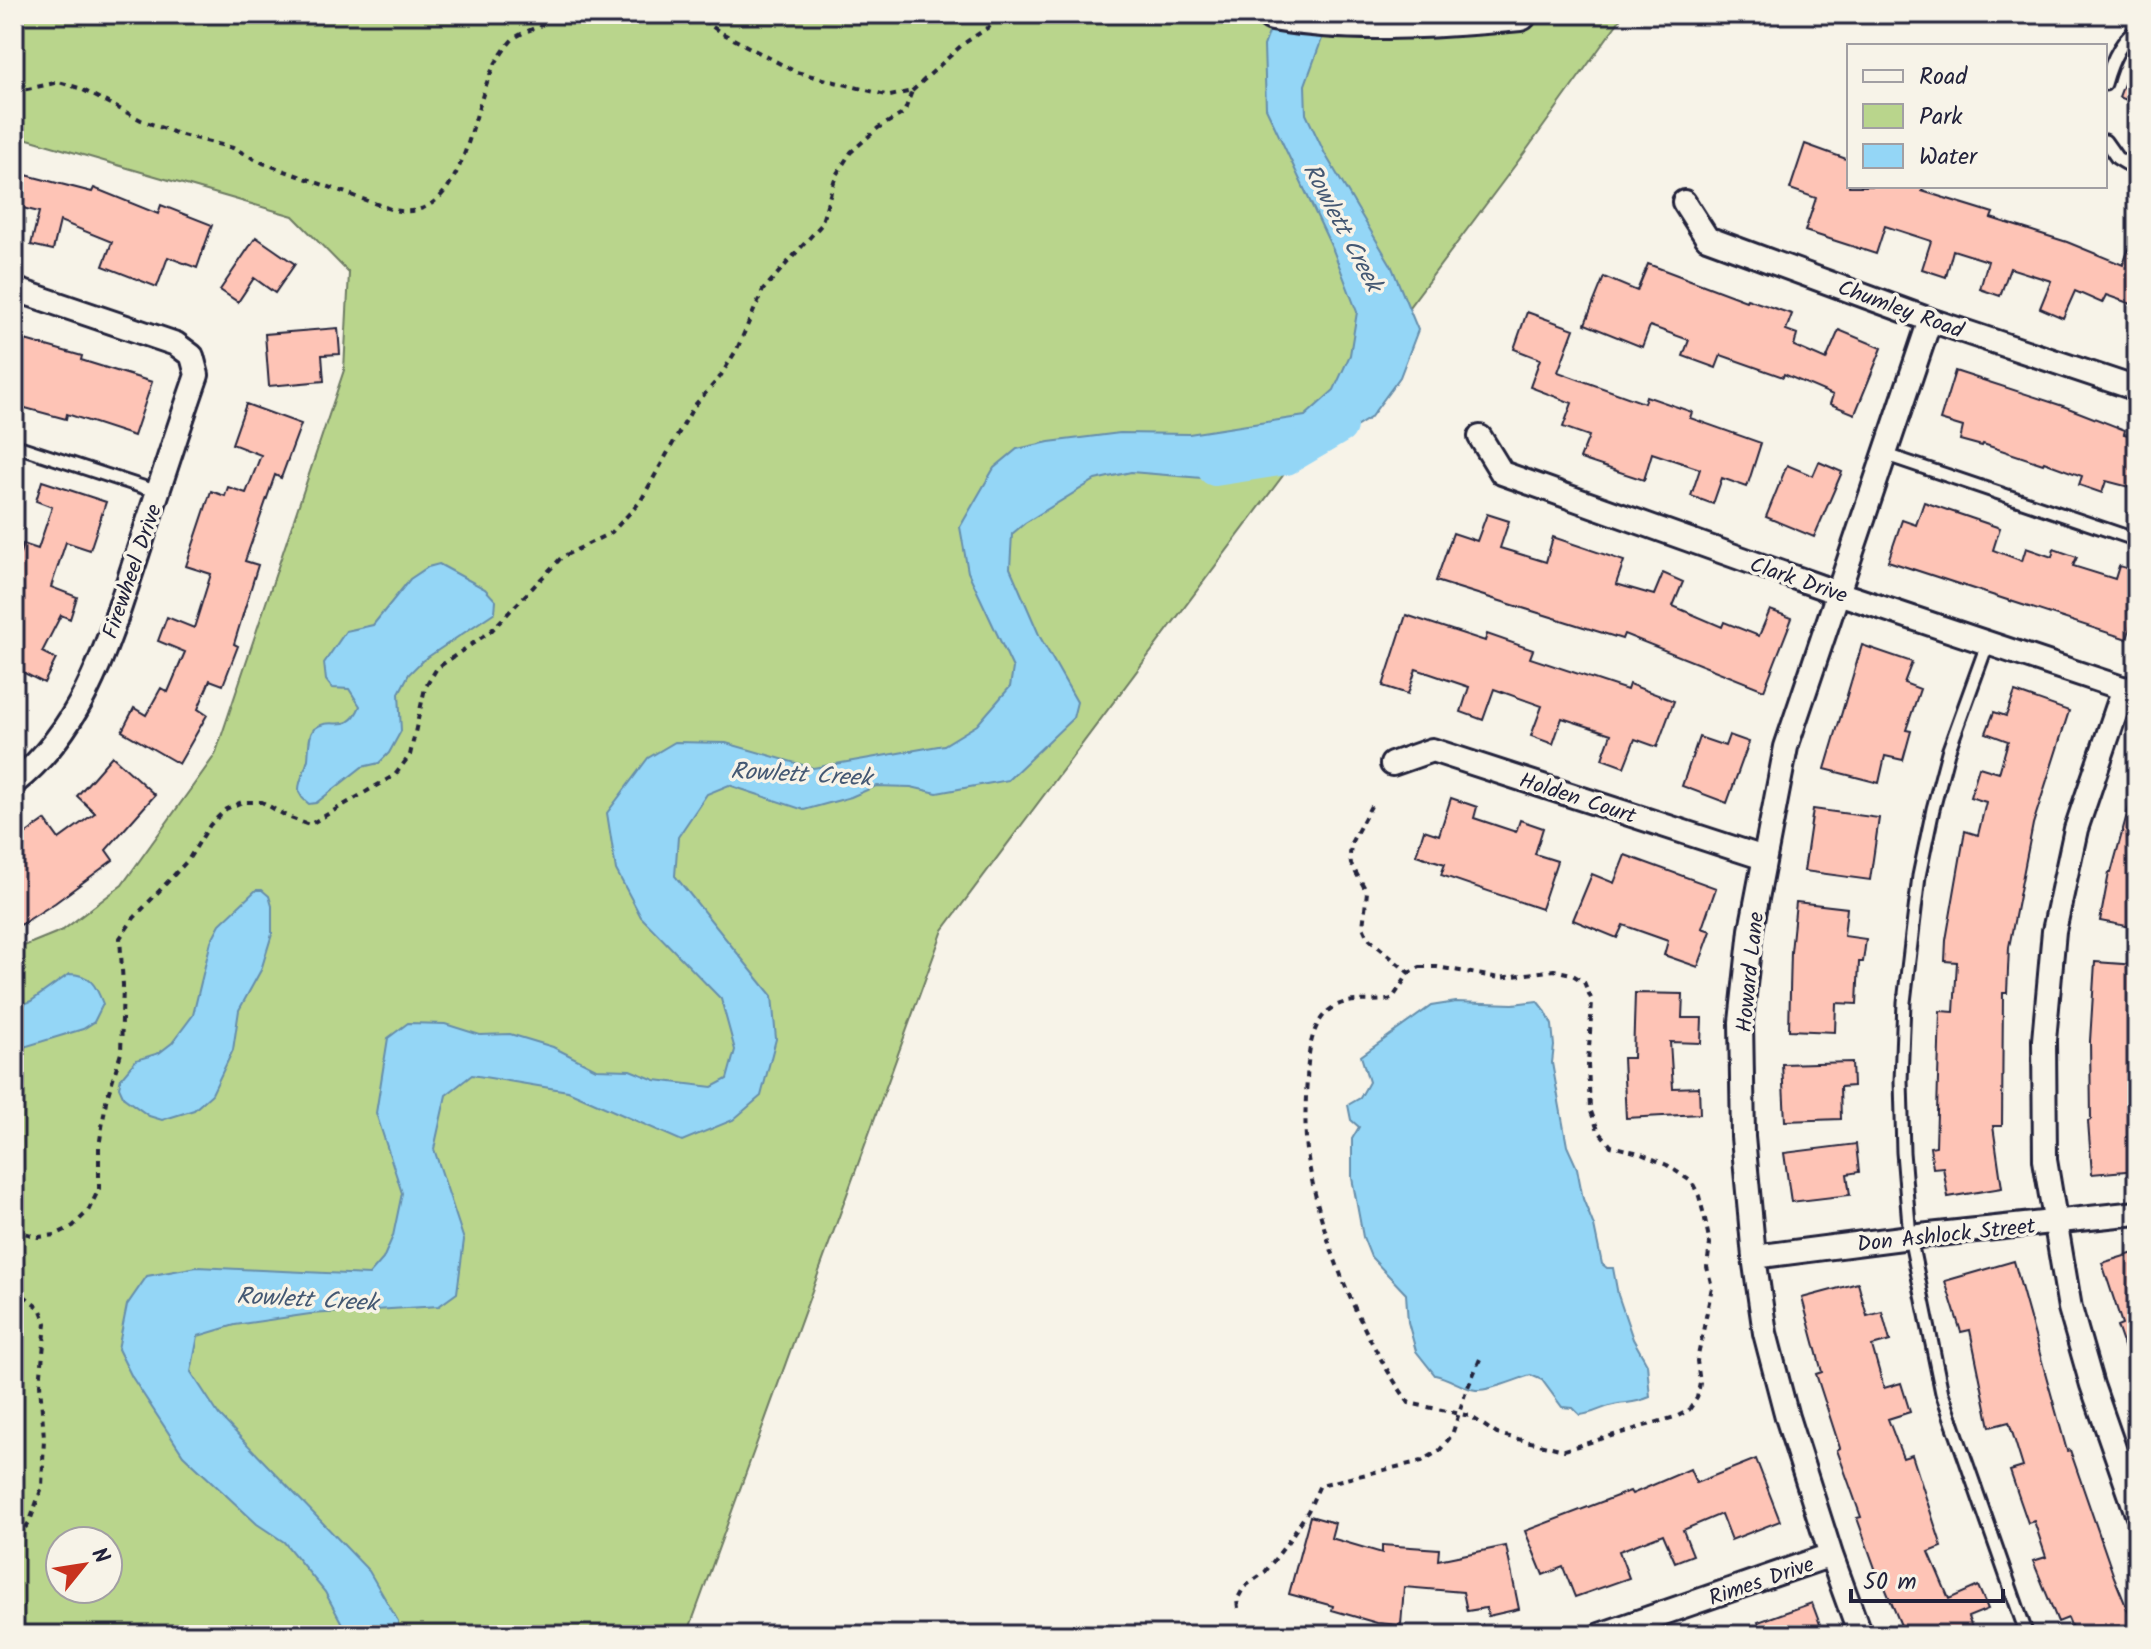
<svg xmlns="http://www.w3.org/2000/svg" width="2151" height="1649" font-family="Kalam,sans-serif">
<rect width="100%" height="100%" fill="#f7f3e8"/>
<filter id="ink" filterUnits="userSpaceOnUse"><feTurbulence type="fractalNoise" baseFrequency=".0125" numOctaves="2"/><feDisplacementMap in="SourceGraphic" scale="16" xChannelSelector="R" yChannelSelector="G"/><feConvolveMatrix kernelMatrix="1 2 1 2 8 2 1 2 1" color-interpolation-filters="sRGB"/></filter>
<g filter="url(#ink)">
<path fill="#b9d58c" stroke="#6e7c64" stroke-width="2" fill-rule="evenodd" d="M14,14H1624L1525,152L943,930L687,1635H14V950L63,930L122,885L215,755L344,370L349,273L293,216L14,135ZM60,1541H108V1589H60Z"/>
<path fill="#94d6f6" stroke="#668eab" stroke-width="2" d="M1276,14H1331L1305,85L1306,114L1325,154L1391,265L1418,330L1400,377L1370,418L1335,440L1202,478L1131,472L1095,480L1025,523L1012,534L1010,568L1040,637L1077,702L1073,718L1008,780L937,793L911,787L876,786L851,797L804,810L729,785L707,794L678,837L675,876L772,996L776,1039L761,1096L733,1120L682,1141L568,1091L472,1075L446,1095L434,1149L464,1240L457,1293L439,1306L310,1314L235,1325L198,1336L191,1372L219,1415L369,1571L398,1621V1635H348L325,1592L284,1542L257,1524L183,1455L132,1377L118,1349L127,1305L147,1276L197,1267L369,1275L383,1259L393,1236L402,1193L376,1113L388,1038L408,1023L445,1024L480,1035L510,1034L553,1047L596,1069L630,1070L655,1080L712,1087L727,1079L735,1050L721,999L641,917L616,870L607,813L648,758L675,742L726,743L813,768L944,745L977,725L1010,687L1013,668L968,572L960,527L994,468L1017,449L1049,442L1120,433L1189,434L1305,416L1334,390L1350,355L1357,312L1333,250L1266,108L1264,46Z
M439,564L485,589L496,601L495,612L422,661L409,674L399,693L401,731L389,753L379,763L362,767L316,803L309,804C304,800 299,796 299,789C299,780 306,769 308,759C309,751 308,735 314,729C332,714 347,737 360,706L349,689L332,688L326,680L324,663L346,631L373,625L410,579L428,567Z
M256,890H262L269,896L272,906V934L261,970L239,1010L233,1050L212,1094L194,1110L162,1120L149,1116L124,1098L119,1087L121,1078L136,1060L159,1053L172,1043L193,1015L211,941L220,924Z
M69,974C90,974 96,985 103,1004L94,1022L83,1029L14,1050V1008L31,1001Z
M1537,1001L1546,1012L1552,1025L1554,1046L1552,1063L1567,1146L1577,1168L1583,1199L1594,1226L1602,1264L1607,1268H1613L1618,1295L1633,1339L1647,1364L1650,1397C1636,1403 1632,1402 1618,1404C1604,1406 1594,1414 1580,1415L1573,1408L1562,1407L1542,1380L1531,1375C1516,1379 1491,1391 1476,1390C1462,1388 1450,1378 1435,1375L1416,1351L1408,1322L1406,1294L1371,1257L1363,1237L1352,1178V1139L1359,1127L1351,1120L1348,1105L1360,1098L1369,1082L1361,1056L1431,1006L1456,1002L1513,1004Z"/>
<g fill="none" stroke-linecap="round" stroke-linejoin="round">
<path stroke="#94d6f6" stroke-width="36" d="M1215,468L1286,457L1339,426"/>
</g>
<path fill="#fec4b6" stroke="#22223b" stroke-width="2" d="M2136,52H2137V104L2119,97Z
M1805,144L1849,160V186H1924L1922,191L1993,213L1991,218L2067,242L2123,265L2135,231H2137V306L2106,295L2102,303L2075,291L2063,318L2040,308L2051,281L2010,268L2000,296L1980,289L1988,261L1953,250L1946,277L1922,269L1931,241L1885,226L1876,254L1805,231L1816,198L1790,189Z
M22,174L92,192L94,188L158,214L161,205L212,225L197,268L168,257L157,287L103,266L112,242L60,221L53,250L31,245L39,212L14,206Z
M256,237L295,264L275,293L254,278L238,302L220,290Z
M1648,264L1746,301L1747,299L1792,314L1786,330L1797,334L1794,346L1826,360L1839,330L1882,348L1855,414L1830,404L1833,395L1784,374L1783,377L1721,355L1716,368L1683,356L1689,340L1650,326L1642,347L1585,324L1604,277L1637,291Z
M1527,312L1574,329L1558,372L1644,403L1646,396L1692,412L1690,418L1761,443L1747,487L1722,478L1713,504L1691,496L1700,469L1652,453L1644,480L1580,459L1589,436L1563,427L1572,403L1530,387L1540,359L1514,349Z
M338,328L340,354L322,355L324,381L269,386L265,334Z
M25,340L82,356L81,360L152,382L134,436L67,414L66,419L14,405V380Z
M1955,371L2063,406L2125,430L2124,434L2137,437V489L2106,481L2102,493L2079,485L2082,476L2044,462L2043,464L1983,444L1982,446L1960,440L1963,427L1940,420Z
M246,404L301,424L281,478L275,475L245,561L258,565L234,644L238,646L223,685L210,680L198,709L207,715L179,764L122,731L134,708L146,715L161,688L168,692L185,652L158,641L167,617L194,628L211,574L186,566L211,491L225,496L228,487L246,493L261,455L232,444Z
M1819,462L1842,472L1814,537L1766,517L1787,465L1813,476Z
M42,481L106,502L90,550L66,542L51,587L77,597L70,619L61,615L42,652L56,659L44,683L14,668V572L23,544L38,549L52,507L36,501Z
M1924,502L2000,528L1993,550L2022,561L2026,548L2052,557L2054,549L2077,557L2073,566L2115,579L2119,566L2137,571V605L2127,639L1888,561L1902,520L1916,525Z
M1487,514L1509,521L1500,548L1546,562L1553,537L1624,561L1616,584L1654,595L1663,573L1683,582L1673,606L1722,627L1724,622L1759,636L1770,610L1792,618L1764,690L1624,634L1622,639L1436,581L1453,533L1477,541Z
M1406,615L1485,641L1487,634L1533,650L1530,658L1627,690L1629,684L1674,701L1657,747L1635,739L1624,767L1602,759L1611,734L1562,718L1553,744L1531,736L1542,706L1494,689L1483,720L1461,712L1469,687L1416,669L1408,694L1383,686Z
M1862,645L1912,662L1904,683L1920,689L1906,730L1911,731L1903,760L1885,756L1879,783L1825,769Z
M2015,692L2069,711L2033,824L2009,947L2007,993H2003L2002,1126H1993L2002,1188L1948,1197L1943,1167L1933,1168L1930,1147L1936,1146L1940,1011L1954,1012L1957,962L1945,961L1946,940L1965,831L1978,835L1986,802L1970,797L1979,767L1999,773L2008,741L1986,733L1994,712L2006,716Z
M1729,735L1749,742L1727,803L1682,786L1699,737L1725,746Z
M112,756L155,795L106,850L113,860L55,903L14,929V842L45,820L59,839L95,813L77,796Z
M2132,796H2137V928L2100,921L2109,873H2111Z
M1451,798L1477,807L1474,818L1516,832L1520,820L1543,828L1535,854L1557,861L1541,909L1441,875L1445,864L1416,855L1424,830L1439,835Z
M1813,809L1879,818L1870,880L1804,871Z
M1625,855L1716,888L1702,928L1711,931L1698,967L1664,955L1668,941L1623,925L1617,938L1573,920L1592,874L1614,883Z
M1796,902L1847,908L1844,936L1866,939L1863,962H1859L1857,1004L1836,1003L1835,1032L1789,1030L1791,952Z
M2095,962L2137,965V1170L2092,1174L2088,1121L2091,1120L2090,1041Z
M1635,993L1683,994L1682,1018H1702L1701,1043L1670,1042L1673,1088L1699,1087L1700,1114L1626,1118L1623,1058H1633Z
M1852,1062L1853,1086L1840,1087L1841,1119L1785,1121L1782,1064Z
M1856,1144L1859,1172L1847,1174L1850,1195L1791,1202L1784,1153Z
M2137,1252V1375H2134L2117,1326L2122,1324L2102,1263Z
M2014,1261L2067,1451L2070,1450L2114,1577L2133,1623L2130,1624L2134,1635H2075L2068,1618L2058,1622L2033,1561L2046,1557L2034,1521L2028,1523L2010,1471L2023,1467L2009,1422L1990,1427L1970,1330L1961,1332L1945,1281Z
M1858,1283L1867,1316L1882,1312L1890,1341L1872,1346L1884,1388L1901,1383L1910,1412L1888,1419L1903,1458L1912,1455L1942,1547L1929,1552L1949,1599L1978,1586L1988,1609L1968,1617L1975,1635H1905L1878,1571H1876L1857,1518L1861,1517L1837,1450L1840,1448L1816,1374L1822,1372L1802,1298Z
M1756,1459L1780,1521L1731,1540L1721,1514L1683,1530L1693,1555L1675,1562L1663,1534L1619,1551L1629,1578L1575,1597L1563,1567L1543,1575L1525,1531L1630,1491L1632,1494L1690,1469L1696,1483Z
M1310,1516L1335,1523L1331,1538L1382,1553V1545L1439,1549L1438,1560L1506,1546L1519,1609L1488,1616L1486,1608L1467,1611L1463,1592L1404,1587L1401,1625L1377,1623L1332,1610L1333,1606L1289,1594Z
M1812,1603L1824,1635H1763L1758,1622Z"/>
<g fill="none" stroke-linecap="round" stroke-linejoin="round">
<defs>
<path id="service" d="M2105,84C2110,66 2120,40 2137,30
M2105,141L2117,158L2137,170
M14,445L158,492
M1884,454L2137,540
M1988,642L1948,752L1933,809L1919,876L1904,1002L1901,1081L1903,1152L1910,1237L1942,1393L2027,1635"/>
<path id="minor" d="M1684,202L1707,238L1930,320L2137,389
M14,289L176,344L192,356L197,375C176,435 157,495 137,555C109,639 86,726 14,783
M1480,437L1502,473L1838,593L2137,693
M2124,688L2076,829L2054,931L2044,1040L2045,1160L2070,1308L2092,1385L2137,1514
M1392,764L1432,750L1764,858
M1754,1257L1910,1237L2137,1213
M1600,1635L1831,1555
M1860,1635L1831,1555L1787,1417L1765,1333L1754,1257L1743,1137L1741,1022L1751,930L1786,747L1930,320"/>
<path id="secondary" d="M1273,14C1354,28 1439,21 1520,14"/>
</defs>
<use href="#service" stroke="#22223b" stroke-width="17"/>
<use href="#minor" stroke="#22223b" stroke-width="28"/>
<use href="#secondary" stroke="#22223b" stroke-width="38"/>
<path stroke="#22223b" stroke-width="4" stroke-dasharray="6 6" stroke-linecap="butt" d="M912,91L963,44L1009,14
M14,92L59,82L79,88L141,120L178,134L233,148L263,163L393,210C469,225 469,104 498,59C502,53 508,44 513,39C526,29 544,28 555,14
M1371,806L1351,843L1350,855L1351,864L1367,892L1363,927L1368,938L1409,973
M1420,967H1437L1500,978L1554,970L1571,974L1584,982L1592,1001L1588,1064L1590,1109L1598,1130L1611,1146L1639,1153L1667,1165L1692,1182L1699,1196L1705,1219L1710,1244L1707,1267L1712,1287L1697,1361L1700,1383L1697,1398L1689,1410L1678,1416L1564,1450L1497,1434L1470,1416L1409,1403C1363,1339 1324,1247 1310,1170C1304,1140 1305,1109 1307,1079C1308,1056 1310,1027 1328,1011C1347,995 1370,1004 1392,999L1409,973Z
M14,1230L38,1237L55,1235L73,1226L88,1211L99,1189V1147L106,1101L121,1053L123,985L120,938L134,918L188,860L210,825L226,809L242,802H262L288,817L309,825L395,775L410,755L425,688L437,668L491,631L562,557L612,532L640,502L694,406L720,377L737,349L763,290L821,225L836,175L851,152L878,128L904,113L912,91L890,96L796,72L720,32L695,14
M14,1288L40,1308L46,1323L40,1384L44,1438L42,1487L30,1521L14,1544
M1238,1608L1237,1600L1244,1587L1265,1572L1285,1546L1308,1511L1320,1485L1422,1461L1439,1451L1452,1435L1465,1394L1480,1359"/>
<use href="#service" stroke="#f7f3e8" stroke-width="11"/>
<use href="#minor" stroke="#f7f3e8" stroke-width="22"/>
<use href="#secondary" stroke="#f7f3e8" stroke-width="32"/>
</g>
</g>
<g text-anchor="middle" stroke-width="7" stroke-linejoin="round" paint-order="stroke">
<g font-size="22" fill="#22223b" stroke="#f7f3e8">
<text transform="translate(1901 308) rotate(20)" y="8">Chumley Road</text>
<text transform="translate(131 571) rotate(-71)" y="8">Firewheel Drive</text>
<text transform="translate(1799 579) rotate(19)" y="8">Clark Drive</text>
<text transform="translate(1578 797) rotate(18)" y="8">Holden Court</text>
<text transform="translate(1749 972) rotate(-84)" y="8">Howard Lane</text>
<text transform="translate(1946 1234) rotate(-6)" y="8">Don Ashlock Street</text>
<text transform="translate(1761 1580) rotate(-19)" y="8">Rimes Drive</text>
</g>
<g font-size="24" font-style="italic" fill="#445873" stroke="#f7f3e8">
<text transform="translate(1343 227) rotate(62)" y="8">Rowlett Creek</text>
<text transform="translate(801 774) rotate(3)" y="8">Rowlett Creek</text>
<text transform="translate(307 1299) rotate(3)" y="8">Rowlett Creek</text>
</g>
</g>
<rect width="2151" height="1649" fill="none" stroke="#f7f3e8" stroke-width="48"/>
<rect x="24" y="24" width="2103" height="1601" fill="none" stroke="#22223b" stroke-width="3" filter="url(#ink)"/>
<rect x="1847" y="44" width="260" height="144" fill="#f7f3e8" stroke="#a29fa3" stroke-width="2"/>
<rect x="1863" y="70" width="40" height="12" fill="#f7f3e8" stroke="#a29fa3" stroke-width="2"/>
<text x="1919" y="84" font-size="24" fill="#22223b">Road</text>
<rect x="1863" y="104" width="40" height="24" fill="#b9d58c" stroke="#a29fa3" stroke-width="2"/>
<text x="1919" y="124" font-size="24" fill="#22223b">Park</text>
<rect x="1863" y="144" width="40" height="24" fill="#94d6f6" stroke="#a29fa3" stroke-width="2"/>
<text x="1919" y="164" font-size="24" fill="#22223b">Water</text>
<g transform="translate(84 1565) rotate(60)"><circle r="38" fill="#f7f3e8" stroke="#a29fa3" stroke-width="2"/>
<path d="M0-6L14 30L0 20L-14 30Z" fill="#c8321e"/>
<text y="-12" font-size="22" font-weight="bold" text-anchor="middle" fill="#22223b">N</text>
</g>
<path d="M1851 1589v12h152v-12" fill="none" stroke="#22223b" stroke-width="4"/>
<text x="1863" y="1589" font-size="24" fill="#22223b" stroke="#f7f3e8" stroke-width="6" paint-order="stroke">50 m</text>
</svg>
